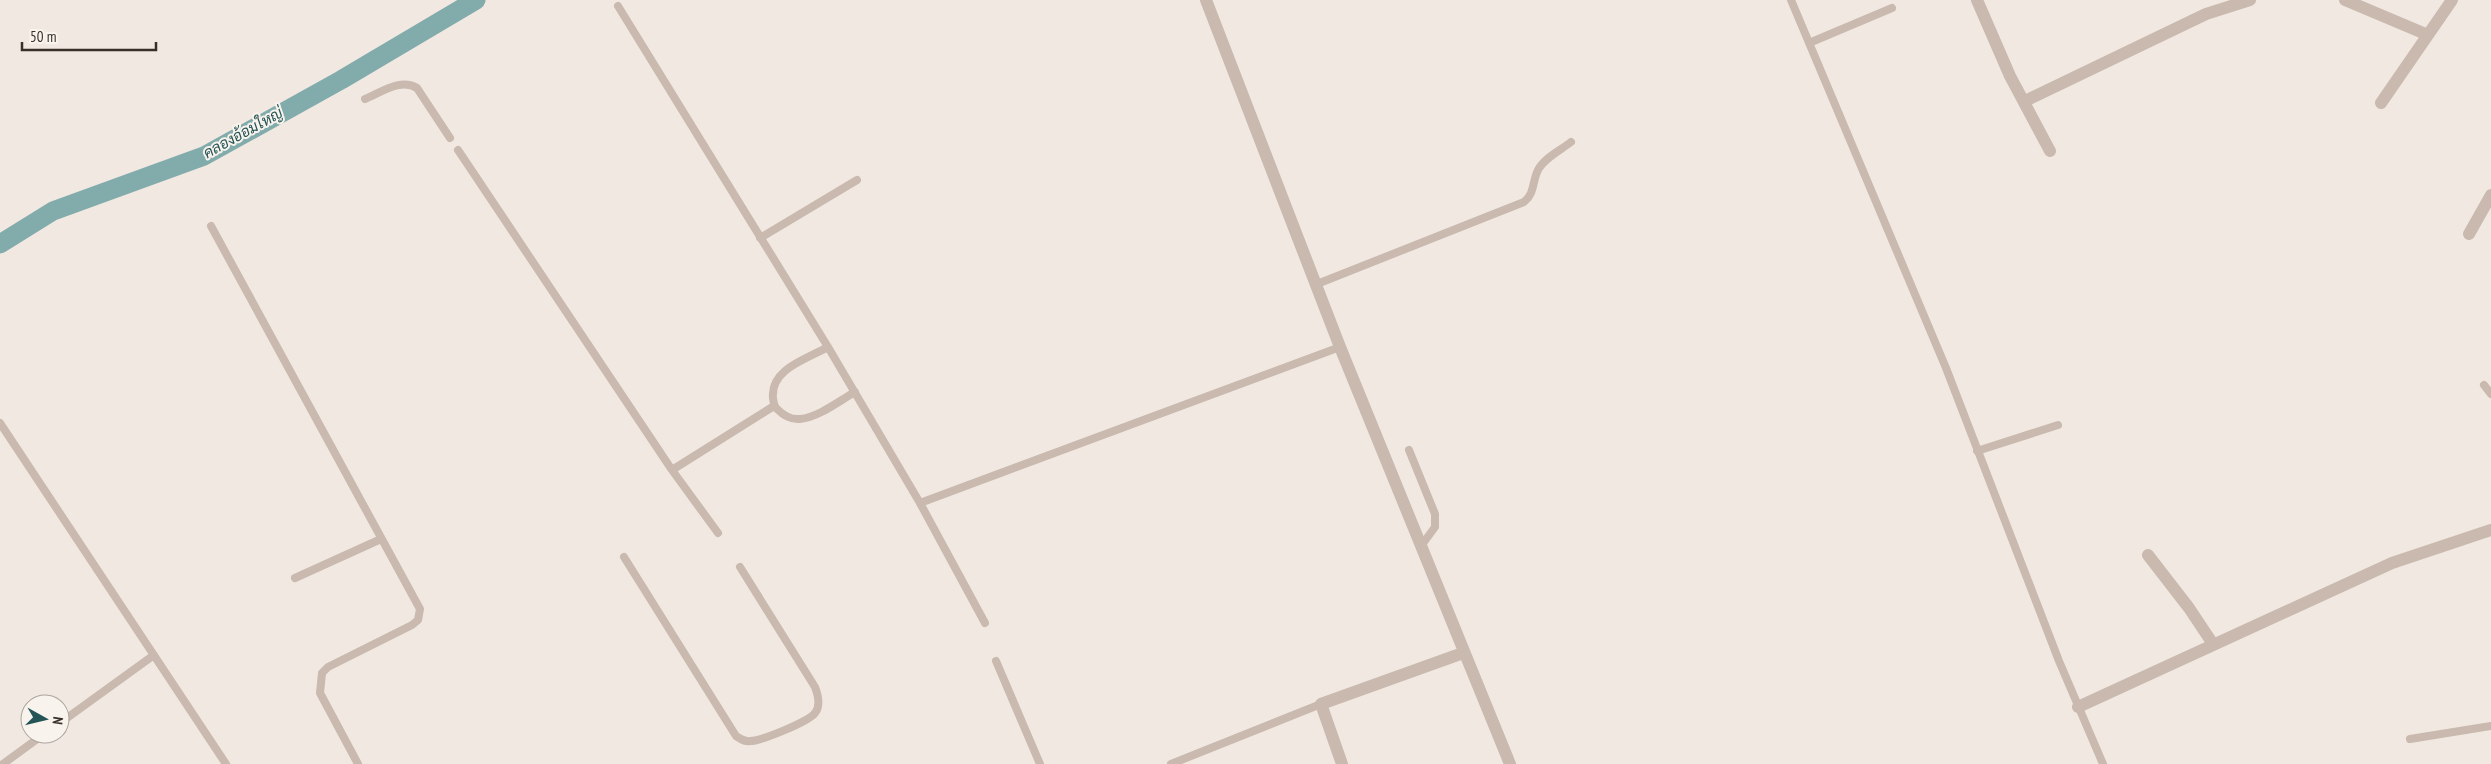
<svg xmlns="http://www.w3.org/2000/svg" width="2491" height="764" font-family="'PT Sans Narrow',Sarabun,sans-serif">
<rect width="100%" height="100%" fill="#f1e9e1"/>
<g fill="none" stroke-linecap="round" stroke-linejoin="round">
<path stroke="#82abac" stroke-width="19" d="M0,244L53,211L204,156L341,80L476,0"/>
<path stroke="#c9b9ae" stroke-width="8" d="M1791,0L1946,368L2059,661L2103,764
M618,6L828,347L920,503L1340,347
M1809,43L1892,8
M365,99C382,92 401,78 417,88L450,138
M458,150L672,470L774,406
M211,226L420,609L418,620L412,625L328,667L322,673L320,693L358,764
M760,238L857,180
M1317,284L1524,202C1535,193 1532,182 1538,170C1544,158 1561,150 1571,142
M828,347C807,359 770,369 773,398C774,403 773,405 777,409C783,415 790,420 800,419C819,417 839,401 855,392
M2484,385L2491,394
M0,423L226,764
M1409,450L1435,514V527L1421,546
M1977,451L2058,425
M672,470L718,533
M920,503L985,623
M624,557L736,736C741,739 744,742 750,741C761,741 808,722 815,713C821,706 818,695 815,687L740,567
M295,578L381,539
M996,661L1040,764
M60,723L154,655
M2410,739L2491,726
M3,764L44,734
M1171,764L1321,704"/>
<path stroke="#c9b9ae" stroke-width="12" d="M1206,0L1340,347L1510,764
M1977,0L2010,76L2050,151
M2345,0L2428,35
M2025,101L2206,14L2250,0
M2381,103L2452,0
M2469,234L2491,195
M2148,555L2189,608L2213,644
M2078,707L2392,563L2491,530
M1342,764L1321,704L1463,653"/>
</g>
<g text-anchor="middle" stroke-width="4" stroke-linejoin="round" paint-order="stroke">
<g font-size="15" font-style="italic" fill="#245456" stroke="#f9f3ed">
<text transform="translate(243 133) rotate(-29)" y="5">คลองอ้อมใหญ่</text>
</g>
</g>
<g transform="translate(45 719) rotate(98)"><circle r="24" fill="#f9f3ed" stroke="#aca59f"/>
<path d="M0-4L9 19L0 12L-9 19Z" fill="#245456"/>
<text y="-8" font-size="14" font-weight="bold" text-anchor="middle" fill="#382f2b">N</text>
</g>
<path d="M22 42v8h134v-8" fill="none" stroke="#382f2b" stroke-width="2.5"/>
<text x="30" y="42" font-size="15" fill="#382f2b" stroke="#f9f3ed" stroke-width="4" paint-order="stroke">50 m</text>
</svg>
